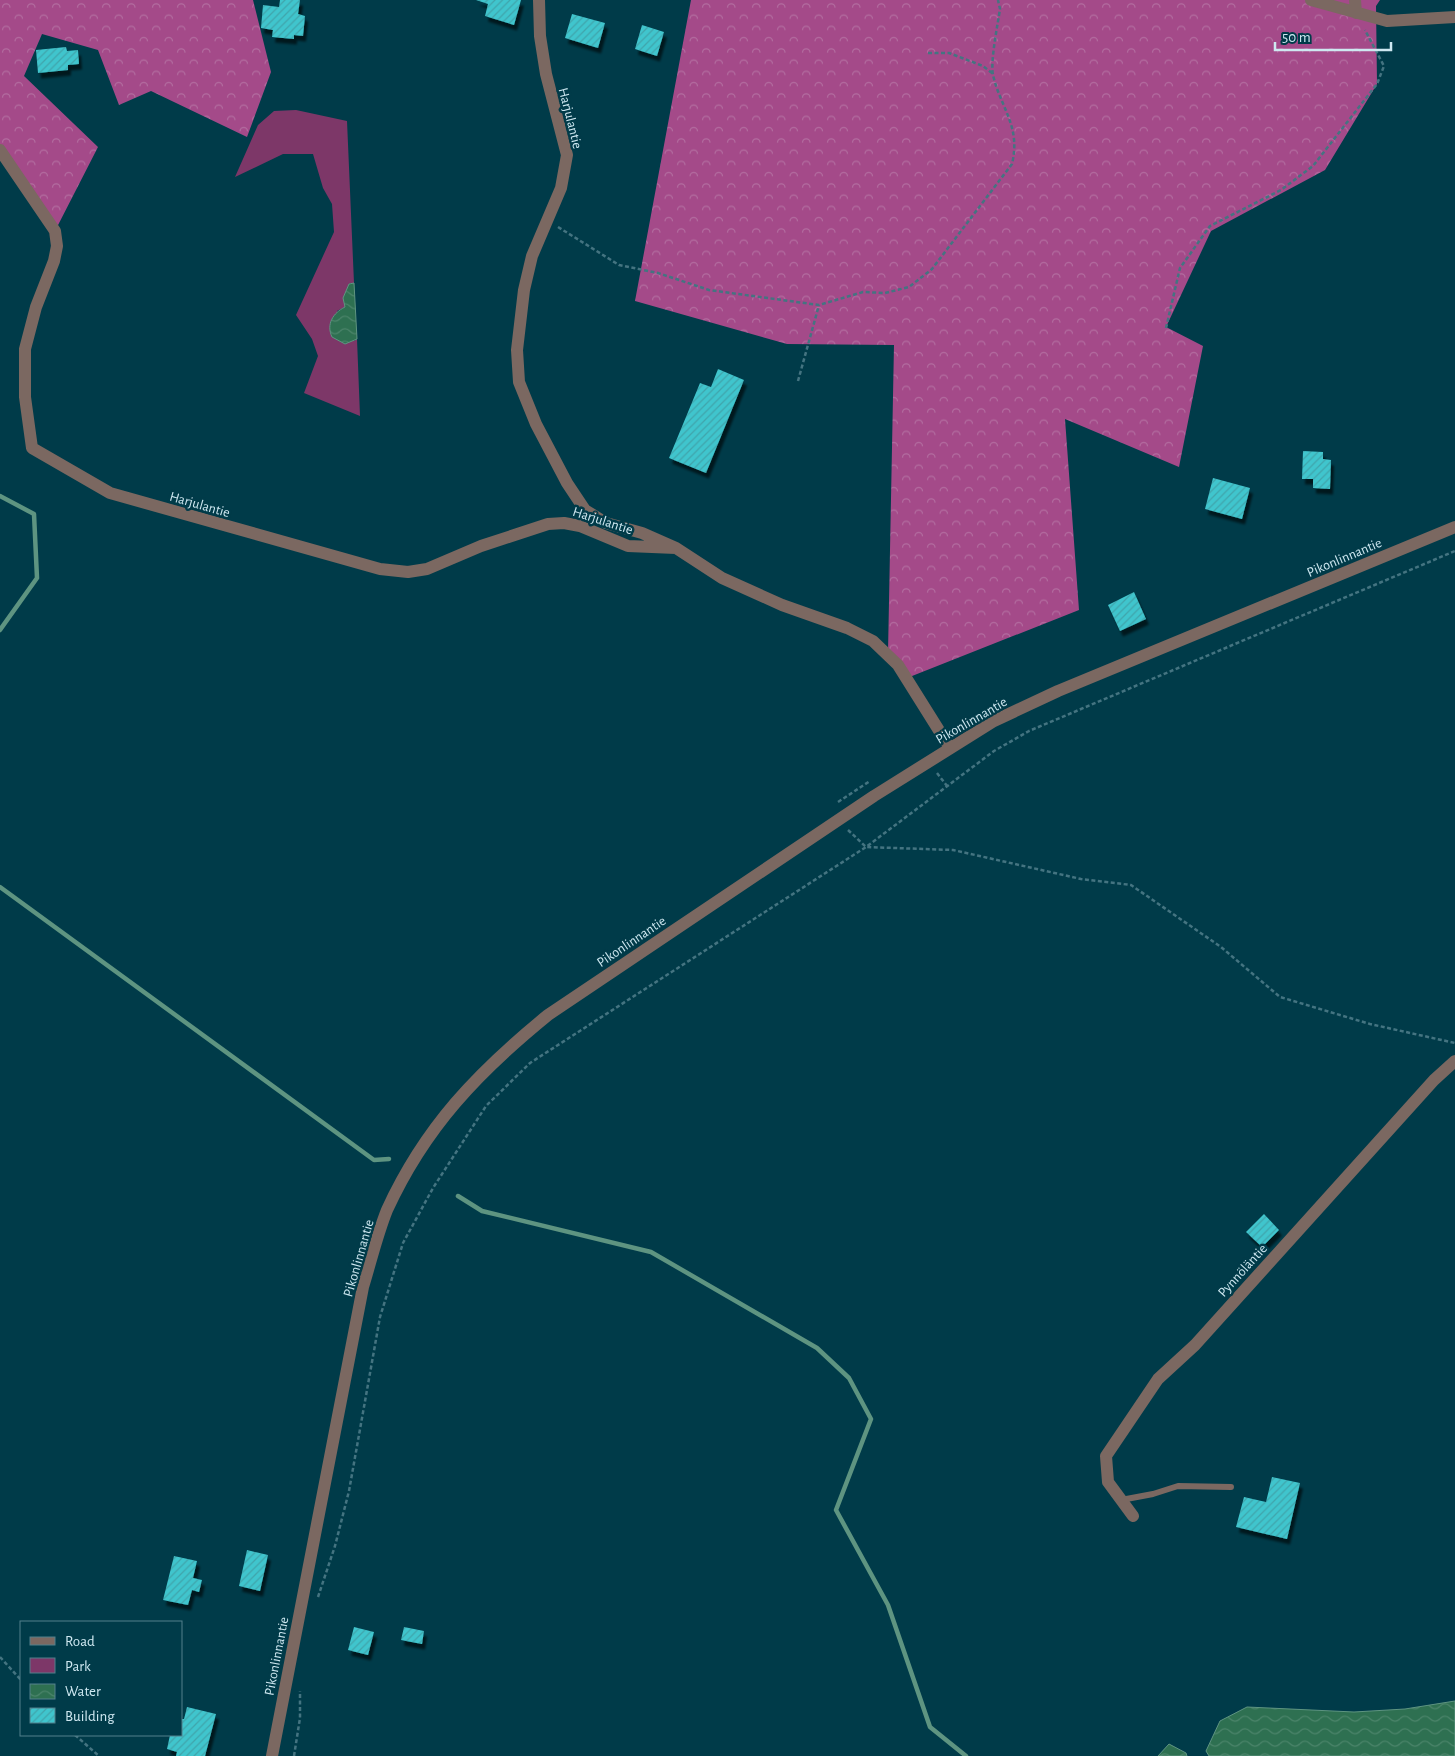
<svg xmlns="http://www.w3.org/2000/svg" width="1455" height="1756" font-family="'Alegreya Sans',sans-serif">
<defs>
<pattern id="forest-crowns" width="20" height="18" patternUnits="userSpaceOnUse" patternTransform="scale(1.25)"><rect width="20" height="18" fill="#a44a89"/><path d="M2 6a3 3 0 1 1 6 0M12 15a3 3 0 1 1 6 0" fill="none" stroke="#b36da0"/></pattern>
<pattern id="water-waves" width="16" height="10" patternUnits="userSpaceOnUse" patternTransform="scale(1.25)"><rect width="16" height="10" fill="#2e7051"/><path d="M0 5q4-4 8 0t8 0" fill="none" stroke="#4b846a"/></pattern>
<pattern id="building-hatch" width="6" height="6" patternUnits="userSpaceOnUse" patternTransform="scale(1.25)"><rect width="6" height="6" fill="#40c5cd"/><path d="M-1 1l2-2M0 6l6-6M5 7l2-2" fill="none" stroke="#40a5ac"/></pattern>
<filter id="shadow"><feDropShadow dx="3" dy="5.5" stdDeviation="1" flood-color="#0009"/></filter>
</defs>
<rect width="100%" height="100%" fill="#003b49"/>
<path fill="#7d3768" d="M296,110L347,121L354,283H350L345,307L337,311L354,341L357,339L360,416L304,393L318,356L312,339L296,315L334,232L332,204L323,188L313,154H283L235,177L258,125L274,111Z"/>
<path fill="url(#forest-crowns)" d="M0,0H253L271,72L247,137L151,91L119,105L98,50L42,34L24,76L98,147L55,231L0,150Z
M691,0H1380L1376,6L1377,84L1325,170L1211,231L1166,327L1203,346L1179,467L1065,419L1079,610L907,678L888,653L894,345L787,344L635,301Z"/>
<path fill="url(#water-waves)" stroke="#5e9481" d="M354,283L357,339L345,344L332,337C326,324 333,313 345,307L343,298L349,284Z
M1455,1701V1756H1209L1206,1751L1220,1721L1247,1707L1354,1712L1405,1709Z
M1169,1744L1186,1753L1187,1756H1158Z"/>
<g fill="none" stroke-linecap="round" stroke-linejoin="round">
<path stroke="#5e9481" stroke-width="4.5" d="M0,496L34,514L37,578L0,630
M0,887L374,1160L389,1159
M458,1196L482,1211L651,1252L817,1348L849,1378L871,1419L836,1510L888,1605L930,1727L966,1756"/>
</g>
<path fill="url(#building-hatch)" filter="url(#shadow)" d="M280,0H300L298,14L305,16L303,36L294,35V39L272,37L273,30L261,28L263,5L279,7Z
M476,0H521L514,25L485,16L488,4Z
M572,14L605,23L598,48L565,38Z
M642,25L664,32L657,56L635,49Z
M66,47L67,51L78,50L79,64L68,65V70L38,73L36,50Z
M718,369L744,380L706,473L669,458L700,383L711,387Z
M1303,451L1323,452V459L1331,460L1330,489L1313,488V479H1302Z
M1213,478L1250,488L1242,519L1205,509Z
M1134,592L1146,619L1120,631L1108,605Z
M1264,1214L1279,1230L1262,1247L1246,1232Z
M1272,1477L1300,1483L1287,1539L1236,1527L1244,1497L1266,1502Z
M247,1550L268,1555L260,1591L239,1586Z
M174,1556L197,1561L193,1578L202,1580L199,1592L192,1590L188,1605L163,1600Z
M354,1627L374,1632L368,1655L348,1650Z
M404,1627L424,1631L422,1644L401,1640Z
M187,1707L216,1714L205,1756H176L177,1752L167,1749L170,1735H181V1719H184Z"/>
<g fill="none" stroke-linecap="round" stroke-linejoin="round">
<path stroke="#447481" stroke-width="2.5" stroke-dasharray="4 2.5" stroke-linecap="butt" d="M928,53H949L983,66L992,73
M558,227L619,265L658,273L709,290L819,305L863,292L885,293L909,287L932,269L1012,164C1021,126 1001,109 993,75C990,62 998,23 1000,9L998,0
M1166,328L1180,268L1210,226L1281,190L1313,166L1377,84L1384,66L1365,30
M798,381L819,305
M937,773L947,786
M838,802L870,781
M848,830L866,847L953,850L1081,879L1131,885L1221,947L1280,997L1370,1024L1455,1043
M318,1597L335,1546L349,1491L380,1317L403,1243L433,1188L486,1106L530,1063L866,847L994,751L1029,731L1455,551
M0,1657L21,1680
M75,1735L99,1756
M294,1756L300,1718V1691"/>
<path stroke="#7b6861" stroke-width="6" d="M1121,1500L1153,1494L1178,1486L1231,1487"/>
<path stroke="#7b6861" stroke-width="12" d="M539,0L540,36L546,74L567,155L561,188L532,256L524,290L517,350L519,382L536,424L567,483L585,510L606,523L642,533L676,548L722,578L782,605L847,628L873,641L898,665L950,748
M1311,0L1387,21L1455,17
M1355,0L1356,13
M0,150L55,231L57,246L54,261L36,307L25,349V397L32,448L110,493L380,569L408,572L427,569L481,546L548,524L564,523L580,526L628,546L676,548
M1133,1516L1108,1482L1106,1456L1158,1379L1195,1345L1434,1080L1455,1061"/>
<path stroke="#7b6861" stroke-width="12" d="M272,1756L363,1287C371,1261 377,1235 387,1210C425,1127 478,1072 548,1015L874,796L994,721L1058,691L1455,527"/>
</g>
<g text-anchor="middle" stroke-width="5" stroke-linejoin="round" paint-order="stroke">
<g font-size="14" fill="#cee8f1" stroke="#003b49">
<text transform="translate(571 118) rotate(76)" y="5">Harjulantie</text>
<text transform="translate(200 504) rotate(16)" y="5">Harjulantie</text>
<text transform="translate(603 520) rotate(18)" y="5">Harjulantie</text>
<text transform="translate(1344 557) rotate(-23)" y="5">Pikonlinnantie</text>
<text transform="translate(971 720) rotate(-30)" y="5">Pikonlinnantie</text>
<text transform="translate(631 941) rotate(-34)" y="5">Pikonlinnantie</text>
<text transform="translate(358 1258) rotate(-74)" y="5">Pikonlinnantie</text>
<text transform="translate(1242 1270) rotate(-48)" y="5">Pynnöläntie</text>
<text transform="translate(276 1656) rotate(-79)" y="5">Pikonlinnantie</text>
</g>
</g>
<rect x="20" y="1621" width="162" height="115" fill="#003b49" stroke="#52808c"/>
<rect x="30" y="1637" width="25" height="8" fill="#7b6861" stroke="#52808c"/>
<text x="65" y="1646" font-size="15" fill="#cee8f1">Road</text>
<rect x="30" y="1658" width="25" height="15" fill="#7d3768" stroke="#52808c"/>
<text x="65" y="1671" font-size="15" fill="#cee8f1">Park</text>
<rect x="30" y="1684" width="25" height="15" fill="url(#water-waves)" stroke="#52808c"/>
<text x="65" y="1696" font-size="15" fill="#cee8f1">Water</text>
<rect x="30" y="1708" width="25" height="15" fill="url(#building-hatch)" stroke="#52808c"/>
<text x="65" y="1721" font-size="15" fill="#cee8f1">Building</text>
<path d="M1275 42v8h116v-8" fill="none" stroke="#cee8f1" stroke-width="2.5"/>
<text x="1282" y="42" font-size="15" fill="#cee8f1" stroke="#003b49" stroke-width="4" paint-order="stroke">50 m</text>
</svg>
